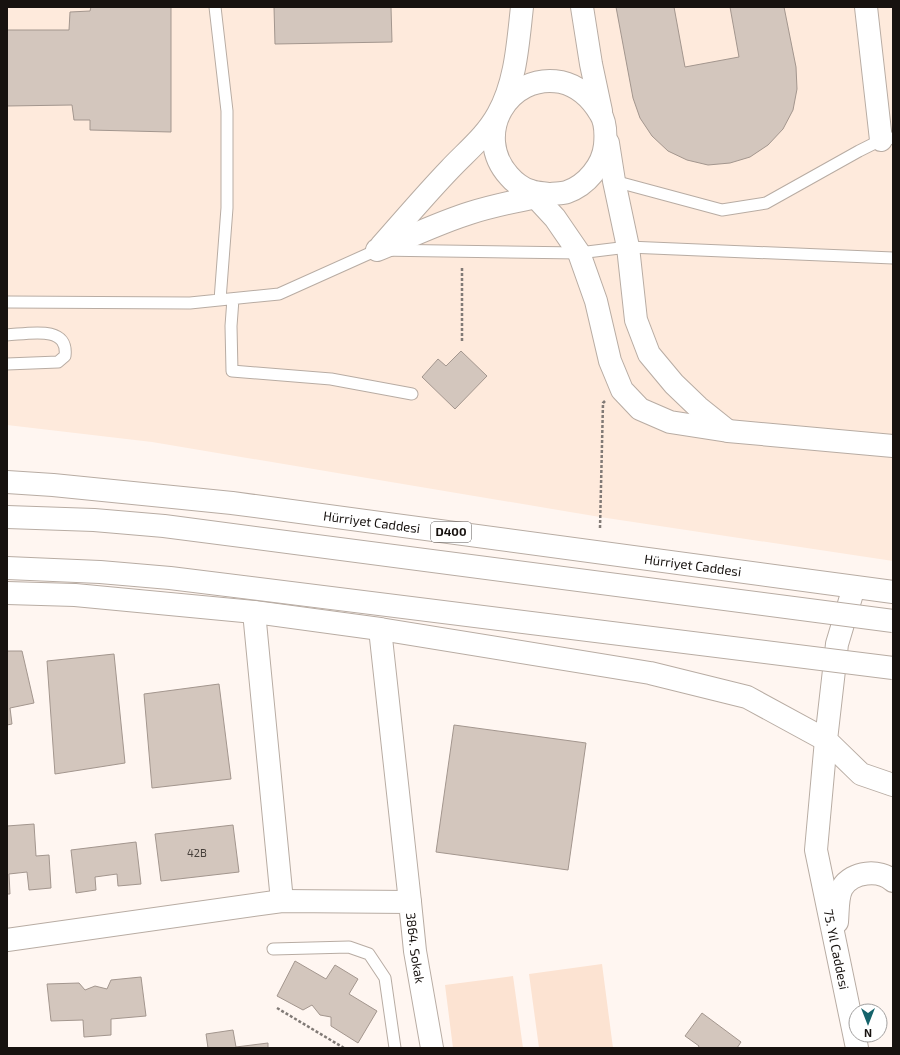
<svg xmlns="http://www.w3.org/2000/svg" width="900" height="1055" font-family="'Exo 2',sans-serif">
<rect width="100%" height="100%" fill="#fff6f1"/>
<path fill="#feeadc" d="M7,7H893V561L600,517L152,442L7,425Z"/>
<path fill="#fce3d2" d="M602,964L613,1048H539L529,974Z
M513,976L523,1048H453L445,985Z"/>
<path fill="#d3c6bd" stroke="#a3968e" d="M91,7H171V132L90,130V120H74L72,105L7,106V30H69L70,12L90,11Z
M274,7H391L392,42L275,44Z
M616,7H674L685,67L739,57L730,7H784L796,67L797,89L793,110L783,129L768,145L750,157L730,163L708,165L687,160L668,151L652,136L640,118L633,98Z
M461,351L487,376L455,409L422,377L438,359L446,366Z
M7,651H22L34,703L10,708L12,724L7,725Z
M114,654L125,763L55,774L47,661Z
M219,684L231,779L152,788L144,694Z
M454,725L586,743L568,870L436,852Z
M34,824L36,856L49,855L51,888L29,890L27,872L9,874L10,894H7V826Z
M233,825L239,872L161,881L155,834Z
M136,842L141,884L118,886L117,874L95,877L96,890L76,893L71,850Z
M295,961L326,979L335,965L358,979L349,994L377,1011L358,1043L331,1026V1017L320,1015L312,1005L303,1010L277,996Z
M141,977L146,1016L111,1019V1035L84,1037L83,1020L51,1021L47,984L79,983L85,990L95,986L107,989L111,980Z
M702,1013L741,1042L737,1048H698L699,1046L685,1036Z
M233,1030L236,1047L268,1043V1048H208L206,1034Z"/>
<g fill="none" stroke-linecap="round" stroke-linejoin="round">
<defs>
<path id="lane" d="M215,7L227,111V208L220,300
M614,181L722,210L766,203L859,151L881,140L893,138
M233,299L231,326L232,371L331,379L412,394
M7,302L190,303L279,294L377,250L579,253L628,247L893,258
M7,335C27,334 69,324 65,356L58,362L7,364
M273,949L349,947L369,954L385,978L395,1048"/>
<g id="street">
<path d="M582,7L591,64L601,111"/>
<path d="M866,7L881,140"/>
<path d="M608,143L614,181L628,247L636,320L649,354L674,384L698,407L728,431"/>
<path d="M530,191L555,218L579,253L596,301L610,361L622,390L640,409L670,422L728,431L893,446"/>
<path d="M381,246C404,220 426,194 450,169C467,151 486,136 498,114C516,82 518,42 522,7"/>
<path d="M377,250C408,238 438,223 470,213C495,205 521,200 546,195C553,193 561,194 567,192C587,185 603,165 605,145C606,134 606,122 600,113C591,98 579,86 561,82C508,72 472,135 509,176C514,182 523,189 531,191C536,193 543,193 549,194"/>
<path d="M254,612L282,901"/>
<path d="M380,629L410,902"/>
<path id="s1" d="M7,940L282,901L410,902L415,951L432,1048"/>
</g>
<g id="primary">
<path id="s2" d="M826,740L816,850L857,1048"/>
<path d="M837,922C838,912 837,897 842,888C852,871 880,869 893,881"/>
</g>
<g id="highway">
<path id="s3" d="M7,482L53,485L232,503L893,592"/>
<path d="M854,587L837,644L826,740L861,774L893,785"/>
<path d="M7,593L75,595L254,612L380,629L650,673L747,697L826,740"/>
</g>
</defs>
<use href="#lane" stroke="#b8aca3" stroke-width="13"/>
<use href="#street" stroke="#b8aca3" stroke-width="24"/>
<use href="#primary" stroke="#b8aca3" stroke-width="24"/>
<use href="#highway" stroke="#b8aca3" stroke-width="24"/>
<path stroke="#817a76" stroke-width="2.5" stroke-dasharray="3 2" stroke-linecap="butt" d="M462,341V266
M600,528L603,403L605,401
M277,1008L344,1048"/>
<use href="#lane" stroke="#fff" stroke-width="11"/>
<use href="#street" stroke="#fff" stroke-width="22"/>
<use href="#primary" stroke="#fff" stroke-width="22"/>
<use href="#highway" stroke="#fff" stroke-width="22"/>
<defs>
<path id="highway-bridge" d="M7,517L94,520L164,526L893,621
M7,568L100,572L170,578L893,668"/>
</defs>
<use href="#highway-bridge" stroke="#b8aca3" stroke-width="24" stroke-linecap="butt"/>
<use href="#highway-bridge" stroke="#fff" stroke-width="22"/>
</g>
<g text-anchor="middle" stroke-width="3.5" stroke-linejoin="round" paint-order="stroke">
<g font-size="11" fill="#463f3a">
<text x="197" y="857">42B</text>
</g>
<rect fill="#fff" stroke="#5d5957" stroke-width="1" x="431" y="522" width="40" height="20" rx="3"/>
<g font-size="12" font-weight="bold" fill="#17120f">
<text x="451" y="536">D400</text>
</g>
<g font-size="13" fill="#17120f" stroke="#fff">
<text dy="5" stroke="none"><textPath href="#s3" startOffset="367">Hürriyet Caddesi</textPath></text>
<text dy="5" stroke="none"><textPath href="#s3" startOffset="691">Hürriyet Caddesi</textPath></text>
<text dy="5" stroke="none"><textPath href="#s1" startOffset="452">3864. Sokak</textPath></text>
<text dy="5" stroke="none"><textPath href="#s2" startOffset="212">75. Yıl Caddesi</textPath></text>
</g>
</g>
<rect width="900" height="1055" fill="none" stroke="#17120f" stroke-width="16"/>
<g transform="translate(868 1023) rotate(180)"><circle r="19" fill="#ffffff" stroke="#a2a09f"/>
<path d="M0-3L7 15L0 10L-7 15Z" fill="#15636b"/>
<text y="-6" font-size="11" font-weight="bold" text-anchor="middle" fill="#17120f">N</text>
</g>
</svg>
